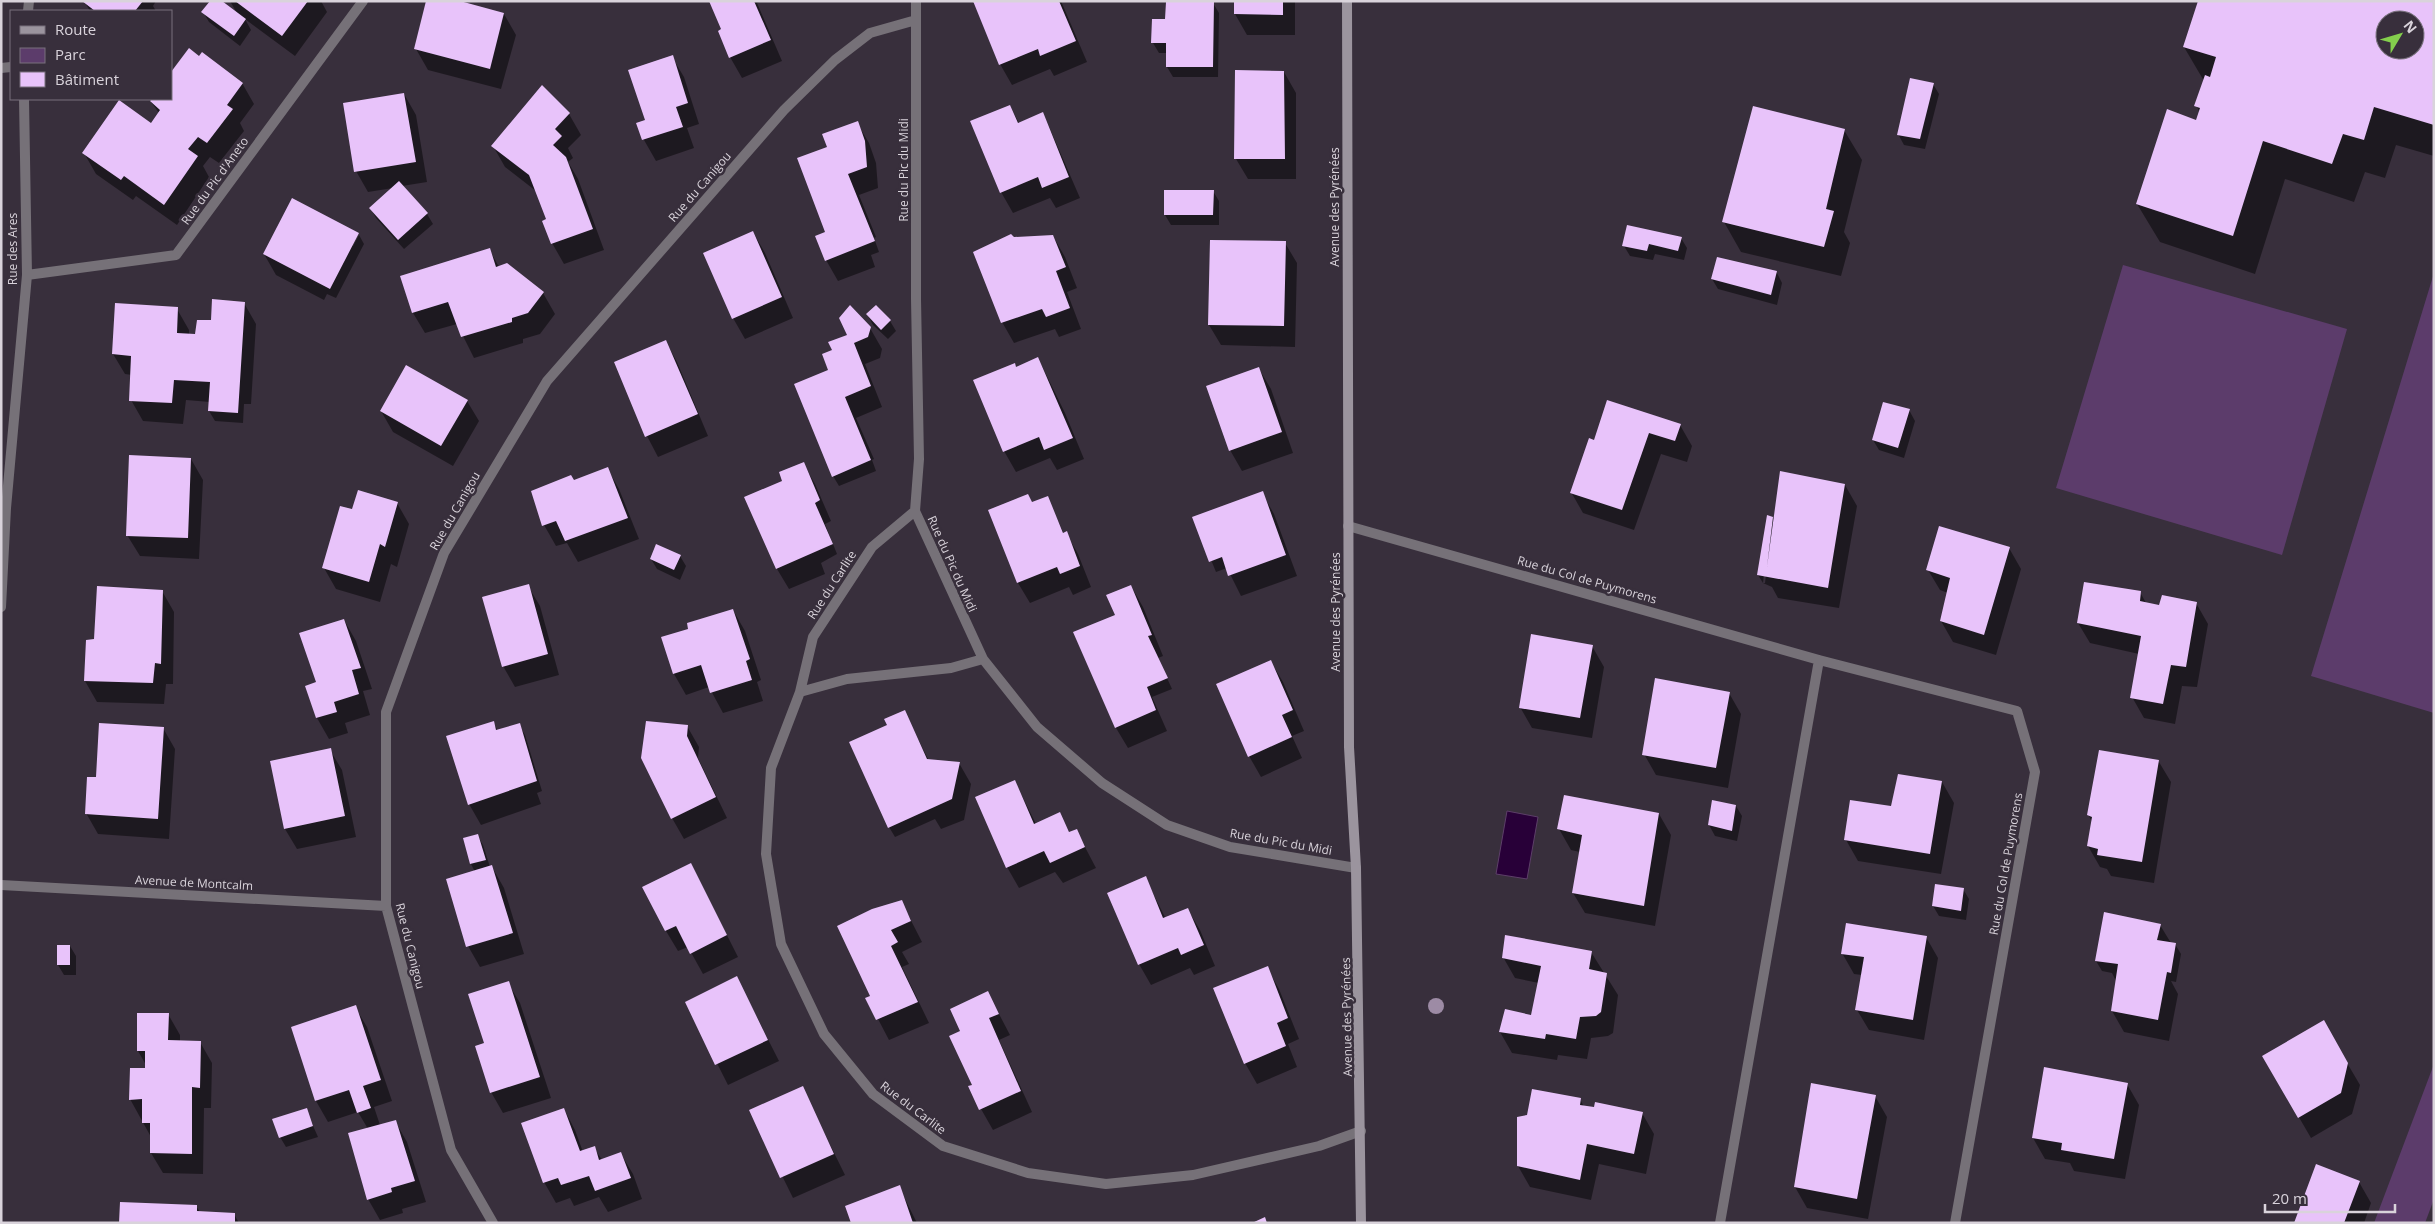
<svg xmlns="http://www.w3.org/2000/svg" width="2435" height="1224" font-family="'Open Sans',sans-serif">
<rect width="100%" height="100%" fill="#382f3c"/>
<path fill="#5c3c6b" d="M2123,265L2347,329L2282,555L2056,488Z
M2434,273V713L2311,676Z
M2434,1064V1199L2425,1223H2374Z"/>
<path fill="#280038" stroke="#5d3f69" d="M1507,811L1538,817L1527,879L1496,874Z"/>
<path fill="#0007" fill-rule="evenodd" d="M84,1H156L153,6L156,11H90Z
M230,1H321L327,12L295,56L245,19L251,30L240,46L209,22L203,12L238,15Z
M711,1H762L757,3L782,61L742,78L730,57L723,30Z
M974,1H1061L1087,62L1054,76L1050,69L1012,85L1000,64Z
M1235,1H1295V35H1247L1235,14Z
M2434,1V156L2396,145L2385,178L2365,172L2354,202L2285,179L2255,274L2160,242L2137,204L2197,122L2200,113L2196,105L2204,81L2184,47ZM2385,20H2415V50H2385Z
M1213,3L1219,13L1218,77H1173L1167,67V53H1159L1153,43L1167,20Z
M504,14L516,35L501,89L428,70L416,49Z
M672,57L684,77L699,124L687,128L694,148L656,161L644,140L638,124L647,121Z
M1284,72L1296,93V179H1248L1236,159Z
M242,83L254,104L240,123L244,131L219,163L210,157L203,166L209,177L177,225L136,196L133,200L96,174L84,153L151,125L159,113L151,102L153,99H171Z
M1933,84L1939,94L1925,149L1904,145L1898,134Z
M542,87L569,114L581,135L568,148L573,158L568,162L578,179L604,250L564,264L552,243L547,219L536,191L505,167L493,146Z
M404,94L416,115L427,182L402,186L427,214L433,224L404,249L376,218L370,208L393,188L368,192L356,171Z
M1010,106L1019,123L1043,113L1080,198L1056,208L1050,198L1013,213L1001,192Z
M857,123L869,143L876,163L878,188L859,195L876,237L874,238L879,252L871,255L875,267L838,281L826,260V233Z
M1844,130L1862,160L1844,232L1850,243L1841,276L1741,252L1724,222Z
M1213,191L1219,201V225H1171L1165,215Z
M753,232L765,253L793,318L745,339L733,318Z
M359,235L364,244L336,298L327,294L324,300L276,275L264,254L351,244L353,246Z
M1053,236L1065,257L1077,288L1067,292L1081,329L1059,337L1055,329L1014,343L1002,322L1014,239Z
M1681,238L1687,248L1684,260L1655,254L1653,260L1630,256L1624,246Z
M1285,243L1297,263L1295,347L1221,345L1209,325Z
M489,249L499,267L543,293L555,314L540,334L523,339V343L474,358L457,324L425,333L413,313L401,277Z
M1777,273L1782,283L1777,305L1718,289L1712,279Z
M244,303L256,324L251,404H244L243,423L215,421L209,411L210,402L186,400L183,424L143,421L131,400L132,375L125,374L113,354L177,309L189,330V335H196L212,322Z
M876,307L890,321L896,331L888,339L873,325L867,314Z
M870,328L882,349L880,358L865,364L882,407L856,418L874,459L872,460L876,471L839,486L833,476L830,370L824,355Z
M666,342L677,362L708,436L658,457L647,436Z
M1038,358L1065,413L1084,459L1057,470L1050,458L1016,472L1004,451L1016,369Z
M1259,369L1271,389L1293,453L1242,471L1230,450Z
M467,401L479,421L453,466L393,432L381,411Z
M1909,410L1915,421L1904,458L1879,450L1873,440Z
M1680,425L1692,446L1687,462L1661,454L1634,530L1583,513L1571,492L1595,441Z
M191,459L203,480L199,559L140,556L127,535Z
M803,463L815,484L831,521L825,524L837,554L821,563L825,574L789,589L777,569L784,482Z
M607,468L619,489L639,539L578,562L567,543L556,546L544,525L574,482Z
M1781,472L1845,485L1857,506L1839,608L1778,598L1772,587L1763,583H1765L1767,566H1765L1763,583L1758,575L1768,517L1774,518Z
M1262,493L1274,514L1297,576L1241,596L1227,568L1216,572L1194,518Z
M1047,497L1064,534L1066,533L1078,554L1091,587L1073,595L1069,587L1030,603L1018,583L1032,503Z
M397,503L409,524L397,567L391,564L380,602L336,589L324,568Z
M2009,548L2021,569L1996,655L1953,642L1941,621L1948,593L1940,590L1928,570Z
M680,556L686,566L680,580L657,569L651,559Z
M528,586L540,606L559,675L515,687L503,666Z
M1131,586L1143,607L1163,656L1158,658L1172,689L1152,697L1167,731L1128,748L1116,728V615Z
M162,591L174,612L173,684H166L164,704L97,702L85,681Z
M2140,592L2146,603L2160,606L2196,603L2208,624L2197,687L2182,686L2175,724L2144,718L2132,697L2139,654L2090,643L2078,623Z
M733,610L745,631L761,680L757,682L763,701L723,713L709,687L686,695L674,674L663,638L690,629Z
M344,620L356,641L372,689L363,691L370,715L345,723L348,733L329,739L317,718L307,686L317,683Z
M1592,646L1604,667L1592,738L1532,728L1520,707Z
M1271,662L1283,682L1304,731L1292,736L1302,758L1261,777L1249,756Z
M1729,693L1741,714L1728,788L1656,775L1644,754Z
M904,711L929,761L959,763L971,784L964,820L941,829L935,819L895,837L889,827V725Z
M493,722L498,731L519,725L525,735L542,791L537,793L541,804L481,825L469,804Z
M687,726L699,747L698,758L727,818L684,839L672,818Z
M163,728L175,749L169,839L98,834L86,813L97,779Z
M330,750L342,770L356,837L297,849L285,829Z
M2159,762L2171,782L2154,883L2111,876L2107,869L2100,867L2088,846L2092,822L2088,814Z
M1015,782L1036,824L1059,814L1070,833L1076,830L1096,868L1063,883L1055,872L1019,888L1007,867Z
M1942,782L1954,803L1941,874L1858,861L1846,840L1892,808Z
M1736,806L1742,816L1737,841L1715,836L1709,825Z
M1659,814L1671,835L1655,926L1585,913L1573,893L1580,852L1571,850L1559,829Z
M477,835L483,845L490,867H492L504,888L524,954L480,967L468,946L475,872L471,864L464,838Z
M691,864L738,957L703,974L688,947L678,951L666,931Z
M1145,878L1166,919L1188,910L1200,930L1215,966L1194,975L1190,968L1151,985L1139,964Z
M1936,885L1963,889L1969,899L1966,920L1939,916L1933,906Z
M901,901L922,942L902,952L909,964L902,967L929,1023L889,1040L867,998L872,996L839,926Z
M2160,925L2171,943L2175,944L2181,954L2176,982L2171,981L2178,994L2169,1041L2124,1032L2112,1011L2116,981L2112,973L2102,971L2096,961Z
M1926,937L1938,958L1924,1040L1869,1030L1857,1010L1862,975L1854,974L1842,953Z
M70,946L76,956V975H64L58,965Z
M1591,952L1618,995L1613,1033L1608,1036L1591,1038L1587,1059L1558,1055L1557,1060L1512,1053L1500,1032L1532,1016L1539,983L1515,978L1503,957Z
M1267,968L1279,989L1299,1039L1288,1044L1297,1067L1257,1084L1245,1063Z
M737,978L779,1061L728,1085L686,1002Z
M508,983L520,1003L551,1098L503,1113L491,1092L486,1044Z
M988,993L1010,1035L999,1040L1032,1112L993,1130L981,1109L962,1032Z
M355,1007L367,1027L392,1101L374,1107L380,1125L395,1121L407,1142L426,1202L402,1209L403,1213L380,1220L368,1199V1129L358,1112L328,1122L316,1101L292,1028Z
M168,1014L180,1035V1042H200L212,1063L211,1108H204L203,1174L163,1173L151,1153V1137L130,1099L146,1070V1065L138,1051Z
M2323,1022L2360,1085L2352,1114L2311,1138L2264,1057Z
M2127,1084L2139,1105L2125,1179L2074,1171L2070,1163L2045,1159L2033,1138Z
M802,1088L845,1175L793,1198L750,1111Z
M1875,1096L1887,1117L1868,1219L1807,1208L1795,1187Z
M1580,1099L1584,1107L1642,1113L1654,1134L1646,1174L1599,1164L1591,1200L1530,1187L1518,1166L1528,1116Z
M564,1109L575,1130L583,1152L594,1148L602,1160L621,1154L633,1174L642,1199L608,1212L599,1197L574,1206L570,1198L556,1203L544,1182Z
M306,1110L318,1137L286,1147L280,1137Z
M2359,1182L2371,1203L2364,1223H2295Z
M899,1187L917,1223H853Z
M196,1206L200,1212L234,1214L239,1223H121Z"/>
<path fill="#e8c3fa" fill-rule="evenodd" d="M82,1H143L135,11H95Z
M210,1H222L246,19L234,36L201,12Z
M235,1H308L282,36Z
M426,1H460L504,13L490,69L414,49Z
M709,1H754L771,40L729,58L718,31L721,29Z
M973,1H1059L1076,41L1040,56L1038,49L999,65Z
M1234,1H1283V15L1234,14Z
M2198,1H2434V125L2374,107L2364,140L2343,134L2332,164L2263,141L2233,236L2136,204L2167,109L2196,120L2200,108L2194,106L2205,75L2210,77L2216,57L2183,47ZM2385,20H2415V50H2385Z
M1166,2H1214L1213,67H1166V43H1151L1152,19H1165Z
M189,48L199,56L202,52L243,83L227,105L233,109L207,143L198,137L188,149L198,156L164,205L124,176L121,180L82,153L119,100L151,123L160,110L150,101L152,99H171V72Z
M673,55L688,103L676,107L683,127L642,140L636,123L645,120L628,70Z
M1235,70L1284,71L1285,159H1234Z
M1910,78L1934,83L1920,139L1897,135Z
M542,85L570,113L555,129L562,136L553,145L566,157L593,229L551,244L542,221L546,219L529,175L491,146Z
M404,93L416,162L354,172L343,103Z
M1010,105L1018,123L1043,112L1069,177L1042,188L1038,177L1000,193L970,121Z
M1753,106L1845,129L1826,209L1834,211L1824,247L1722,222Z
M858,121L865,141L867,167L848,174L875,241L825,261L815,236L825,232L797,158L827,147L822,134Z
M399,181L428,213L398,240L369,208Z
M1164,190H1214L1213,215H1164Z
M292,198L359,233L330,289L263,254Z
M1627,225L1682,237L1678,251L1649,244L1647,251L1622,246Z
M753,231L782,297L732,319L703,253Z
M1011,234L1014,237L1053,235L1066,267L1056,271L1070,308L1046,317L1042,309L1001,323L973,252Z
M1210,240L1286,241L1284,326L1208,325Z
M490,248L496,267L507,263L544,292L528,313L512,318V322L461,337L448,302L412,313L400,276Z
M1717,257L1777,271L1771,295L1711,279Z
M212,299L245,302L238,413L208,411L210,382L174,380L172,403L129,401L131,356L112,354L115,303L178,307L177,333L195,334L197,320H211Z
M850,305L871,327L868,337L854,343L871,386L845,397L871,460L832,477L794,384L828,370L822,354L832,350L828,342L847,335L839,318Z
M876,305L891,320L881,330L866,314Z
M666,340L698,414L645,437L614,362Z
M1038,357L1073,438L1044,450L1039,437L1003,452L973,380L1015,363L1016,367Z
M406,365L468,400L441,446L380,411Z
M1259,367L1282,432L1229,451L1206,386Z
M1607,400L1681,424L1675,441L1649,433L1622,510L1570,493L1589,438L1594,440Z
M1883,402L1910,409L1898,448L1872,440Z
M129,455L191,458L188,538L126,536Z
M804,462L820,500L815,503L833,544L776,569L744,497L782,481L779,472Z
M608,467L628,518L565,541L556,521L542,526L531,491L571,475L574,480Z
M1780,471L1845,484L1828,588L1757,575L1767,515L1773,517L1767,567Z
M358,490L398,502L385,547L380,544L369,582L322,568L340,506L352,509Z
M1263,491L1286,555L1228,576L1222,557L1209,562L1192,517Z
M1028,494L1032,502L1048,496L1063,533L1067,531L1080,566L1060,574L1057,567L1017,583L988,510Z
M1939,526L2010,547L1984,635L1940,621L1950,578L1926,570Z
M656,544L681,555L674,570L650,559Z
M2084,582L2141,591L2140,601L2159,605L2162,595L2197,602L2186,667L2171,665L2163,704L2130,698L2141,636L2077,623Z
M529,584L548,654L502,667L482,597Z
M1131,585L1152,635L1148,636L1168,678L1147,687L1156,710L1115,728L1073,632L1115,615L1106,595Z
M97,586L163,590L161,664L155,663L153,683L84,681L86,640L94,639Z
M733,609L750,659L746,661L752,680L710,693L701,665L673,674L661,637L688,629L687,623Z
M344,619L361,668L352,670L359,694L334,702L337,712L316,718L305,686L316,682L299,633Z
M1531,634L1593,645L1580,718L1519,708Z
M1271,660L1293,710L1282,715L1292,737L1248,757L1216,684Z
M1655,678L1730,692L1716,768L1642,755Z
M905,710L927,759L960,762L952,799L888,828L849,742L887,725L884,719Z
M494,721L496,730L520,723L537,781L468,805L446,736Z
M646,721L688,725L687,736L716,797L671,819L641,758Z
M99,723L164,727L158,819L85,814L87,777H96Z
M331,748L345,816L284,829L270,761Z
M2099,750L2159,760L2142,862L2097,855L2098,849L2087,846L2092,817L2087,815Z
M1898,774L1942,781L1930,854L1844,840L1850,800L1891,806Z
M1015,780L1034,824L1060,812L1069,832L1077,829L1085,847L1050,863L1044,851L1006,868L975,797Z
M1564,795L1659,813L1644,906L1572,893L1582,835L1557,829Z
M1712,800L1736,805L1732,831L1708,825Z
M478,834L486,860L470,864L463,838Z
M691,863L727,935L690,954L676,926L665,931L642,887Z
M492,865L513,933L466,947L446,879Z
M1146,876L1163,918L1188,908L1204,945L1181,955L1178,948L1138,965L1107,893Z
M1935,884L1964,888L1961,911L1932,906Z
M902,900L911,921L891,930L898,942L891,946L918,1002L876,1020L865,998L870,996L837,926L872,909Z
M2104,912L2161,924L2157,940L2176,943L2171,973L2167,972L2158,1020L2111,1011L2118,964L2095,961Z
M1846,923L1927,936L1913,1020L1855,1010L1864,957L1841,954Z
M1505,935L1592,951L1589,969L1607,973L1601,1012L1596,1016L1580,1017L1576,1039L1546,1034L1545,1039L1499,1032L1505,1009L1531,1015L1541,966L1502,958Z
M57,945H70V965H57Z
M1268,966L1288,1018L1277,1023L1286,1046L1244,1064L1213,988Z
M737,976L768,1040L715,1065L685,1002Z
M509,981L540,1077L490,1093L475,1046L484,1043L468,994Z
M988,991L999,1014L989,1018L1021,1091L979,1110L968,1086L972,1085L949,1036L960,1031L950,1009Z
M356,1005L381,1080L363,1086L371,1108L357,1113L349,1090L315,1101L291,1027Z
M137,1013H169L168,1040L201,1041L200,1088L192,1087V1154L150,1153V1123H142V1099L129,1100L130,1068H145V1051H137Z
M2324,1020L2348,1063L2341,1093L2298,1118L2262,1056Z
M2044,1067L2128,1083L2114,1159L2061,1150L2062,1143L2032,1138Z
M1811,1083L1876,1095L1857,1199L1794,1187Z
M803,1086L834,1154L780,1178L749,1110Z
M1532,1089L1581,1098L1580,1105L1594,1107L1595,1102L1643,1112L1634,1154L1587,1144L1580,1180L1517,1166V1117L1527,1115Z
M307,1108L313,1126L279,1138L272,1119Z
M564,1108L580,1151L595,1146L599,1160L621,1152L631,1178L595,1191L589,1176L561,1185L558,1178L543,1183L521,1123Z
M396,1120L415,1181L391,1188L392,1192L367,1200L348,1133Z
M2316,1164L2360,1181L2344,1223H2294Z
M900,1185L913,1223H851L845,1206Z
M120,1202L197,1205V1211L235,1213V1223H119Z
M1265,1217L1267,1223H1252Z"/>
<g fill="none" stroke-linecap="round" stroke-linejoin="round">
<path stroke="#767178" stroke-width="10" d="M1,68L11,67"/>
<path stroke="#767178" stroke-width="10" d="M916,1V299L919,459L915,511L983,659L1037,727L1102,783L1167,825L1230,847L1356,868
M28,11L29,1
M27,275L176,255L363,1
M915,511L872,547L813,637L800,692L847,679L951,668L983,659
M1348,526L1819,660L2017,711L2035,772L1955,1223
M1,607L6,508L27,275L24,99
M800,692L771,768L766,854L781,944L824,1034L873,1094L943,1146L1028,1173L1106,1184L1193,1175L1319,1146L1361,1131
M1,885L386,906
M493,1223L451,1150L386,906V712L444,553L547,381L784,110L835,60L870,33L916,20
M1720,1223L1819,660"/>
<path stroke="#9b949e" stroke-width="10" d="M1347,1L1349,747L1356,868L1361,1223"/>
</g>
<circle fill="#9d8ba5" cx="1436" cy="1006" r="8"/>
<g text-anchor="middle" stroke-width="5" stroke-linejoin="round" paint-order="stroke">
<g font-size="12" fill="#d9d3db" stroke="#382f3c">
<text transform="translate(904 170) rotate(-90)" y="4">Rue du Pic du Midi</text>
<text transform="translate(215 181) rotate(-54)" y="4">Rue du Pic d'Aneto</text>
<text transform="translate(700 187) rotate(-49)" y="4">Rue du Canigou</text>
<text transform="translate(1335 207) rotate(-90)" y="4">Avenue des Pyrénées</text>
<text transform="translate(13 249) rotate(-90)" y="4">Rue des Ares</text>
<text transform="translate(455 511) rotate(-60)" y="4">Rue du Canigou</text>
<text transform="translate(952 564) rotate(66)" y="4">Rue du Pic du Midi</text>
<text transform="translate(1587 580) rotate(16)" y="4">Rue du Col de Puymorens</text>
<text transform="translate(832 585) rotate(-57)" y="4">Rue du Carlite</text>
<text transform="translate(1336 612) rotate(-90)" y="4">Avenue des Pyrénées</text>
<text transform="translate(1281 842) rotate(10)" y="4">Rue du Pic du Midi</text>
<text transform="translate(2006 864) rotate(-80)" y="4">Rue du Col de Puymorens</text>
<text transform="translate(194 883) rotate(3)" y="4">Avenue de Montcalm</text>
<text transform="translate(410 946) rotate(76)" y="4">Rue du Canigou</text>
<text transform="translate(1347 1017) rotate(-91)" y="4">Avenue des Pyrénées</text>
<text transform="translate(913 1108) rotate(37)" y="4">Rue du Carlite</text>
</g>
</g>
<rect width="2435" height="1224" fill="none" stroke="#d9d3db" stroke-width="5"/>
<rect x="10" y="10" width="162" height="90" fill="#382f3c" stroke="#78717c"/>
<rect x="20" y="26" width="25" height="8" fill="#9b949e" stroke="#78717c"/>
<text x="55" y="35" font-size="15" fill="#d9d3db">Route</text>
<rect x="20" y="48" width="25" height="15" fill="#5c3c6b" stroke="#78717c"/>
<text x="55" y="60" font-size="15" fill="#d9d3db">Parc</text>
<rect x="20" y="72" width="25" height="15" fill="#e8c3fa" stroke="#78717c"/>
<text x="55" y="85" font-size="15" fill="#d9d3db">Bâtiment</text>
<g transform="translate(2400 35) rotate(52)"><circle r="24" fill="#382f3c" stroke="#78717c"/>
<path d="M0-4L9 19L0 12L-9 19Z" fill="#84cf4d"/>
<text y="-8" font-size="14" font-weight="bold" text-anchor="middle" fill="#d9d3db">N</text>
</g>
<path d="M2265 1204v8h130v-8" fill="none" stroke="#d9d3db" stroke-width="2.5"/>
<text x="2272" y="1204" font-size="15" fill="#d9d3db" stroke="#382f3c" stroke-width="4" paint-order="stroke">20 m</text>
</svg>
